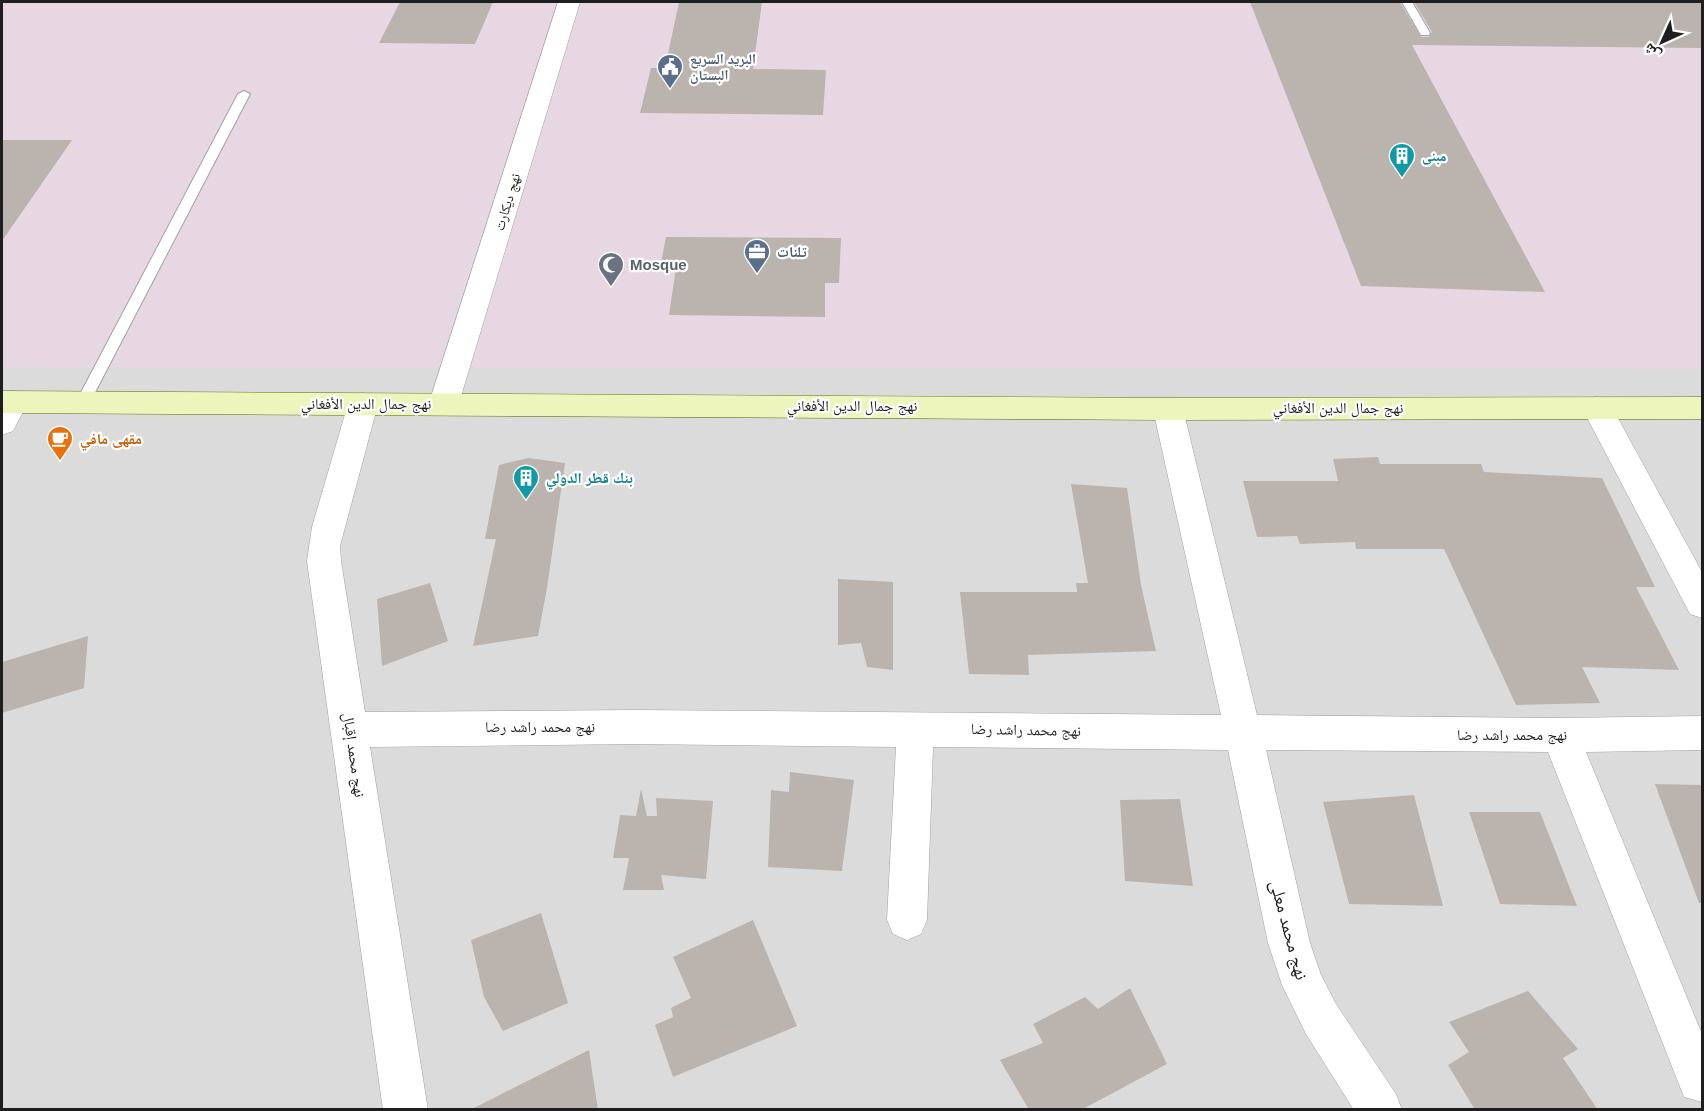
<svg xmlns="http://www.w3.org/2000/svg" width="1704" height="1111" font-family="Arial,'Noto Naskh Arabic',sans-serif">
<rect width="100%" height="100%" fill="#eeebe4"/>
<path fill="#dcdbdb" d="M2,2H1702V1109H2Z"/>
<path fill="#e7d7e3" d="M2,2H1702V369L2,367Z"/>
<path fill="#bbb4ae" d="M400,2H493L475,44L379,43Z
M679,2H762L753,69L826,70L823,115L640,113L651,68H665Z
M1250,2H1400L1421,37H1429L1432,32L1414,2H1702V48L1412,45L1545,292L1361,286Z
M2,140H72L2,241Z
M666,237L841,238L839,283H825V317L669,315L676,268H660Z
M1378,457L1380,464H1481L1484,472L1602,478L1655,587H1636L1679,670L1582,667L1600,703L1516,705L1444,549H1356L1355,542L1300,544L1297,536L1257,537L1243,481H1338L1333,459Z
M528,458L565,463L547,588L538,636L473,646L496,539H485L499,465Z
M1071,484L1127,488L1141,585L1156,651L1028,655L1029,675L969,674L960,592H1077L1076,583H1088Z
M838,579L893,582V670L867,667L861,643L838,645Z
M430,583L448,641L382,666L377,599Z
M88,636L84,688L2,713V662Z
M790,772L854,780L842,871L768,867L771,790L789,792Z
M1655,784L1702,785V903H1699Z
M641,789L647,816H657L656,798L713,801L706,879L661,875L664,890H623L629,858H613L620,815L636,816Z
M1414,795L1443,906L1349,904L1323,802Z
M1180,799L1193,886L1125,881L1120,800Z
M1469,812H1540L1577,906L1500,904Z
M541,913L568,1003L503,1031L484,997L471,940Z
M753,920L797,1026L673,1077L655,1025L673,1017L671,1008L691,998L673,957Z
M1130,988L1167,1064L1081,1110H1029L1000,1060L1043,1043L1033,1024L1085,997L1098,1009Z
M1528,991L1578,1049L1563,1058L1598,1110H1475L1448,1065L1469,1052L1449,1022Z
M589,1050L598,1110H470Z"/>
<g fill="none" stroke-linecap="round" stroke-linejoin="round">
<defs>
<path id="lane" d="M1402,2H1412L1430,33L1429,35H1421Z
M244,91L250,94L90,402L88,406H78L76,402L238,94Z"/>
<path id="street" d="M558,2H580L459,403L455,411L444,414L433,411L429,403Z
M13,391L23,394L28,402L13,431L2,435V396Z
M363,393L374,396L378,404L340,546L341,561L365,712L635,710L1221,715L1153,409L1157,401L1168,398L1179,401L1183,409L1257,715L1560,718L1702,716V750L1586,752L1702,1034V1102L1684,1097L1548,752L1266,750L1310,943L1321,975L1336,1004L1396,1094L1402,1110H1354L1306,1034L1282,985L1268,943L1228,750L933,747L927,920L921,934L907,940L893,934L887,920L896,747L635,744L370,747L428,1110H383L307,561L312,527L348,404L352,396Z
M1597,397L1608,400L1702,572V618L1690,614L1582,408L1586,400Z"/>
<path id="secondary" d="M2,391L1168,398L1702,397V419L1168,420L2,413Z"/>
</defs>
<use href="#lane" stroke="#a2a2a2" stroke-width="2"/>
<use href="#street" stroke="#a2a2a2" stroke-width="1"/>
<use href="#secondary" stroke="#5c6d0c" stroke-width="1"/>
<use href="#lane" fill="#fff" fill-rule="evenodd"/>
<use href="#street" fill="#fff" fill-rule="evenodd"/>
<use href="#secondary" fill="#eef5bc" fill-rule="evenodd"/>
</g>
<defs>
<symbol id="civic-pin" viewBox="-11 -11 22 30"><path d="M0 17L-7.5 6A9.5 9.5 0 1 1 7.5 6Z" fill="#5c6f8a" stroke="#fff"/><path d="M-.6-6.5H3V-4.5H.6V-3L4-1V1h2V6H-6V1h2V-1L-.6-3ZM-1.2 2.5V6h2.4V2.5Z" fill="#fff"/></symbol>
<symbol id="building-pin" viewBox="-11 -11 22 30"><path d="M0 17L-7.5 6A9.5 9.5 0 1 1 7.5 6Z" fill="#0f9aa8" stroke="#fff"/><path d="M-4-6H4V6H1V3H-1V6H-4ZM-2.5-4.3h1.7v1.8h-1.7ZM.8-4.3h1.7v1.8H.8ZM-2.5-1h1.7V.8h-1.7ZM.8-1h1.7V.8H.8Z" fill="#fff"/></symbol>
<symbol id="office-pin" viewBox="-11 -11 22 30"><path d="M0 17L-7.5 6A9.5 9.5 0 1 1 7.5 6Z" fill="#5c6f8a" stroke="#fff"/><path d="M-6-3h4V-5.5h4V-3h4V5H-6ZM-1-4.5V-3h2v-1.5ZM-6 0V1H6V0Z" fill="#fff"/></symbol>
<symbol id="mosque-pin" viewBox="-11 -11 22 30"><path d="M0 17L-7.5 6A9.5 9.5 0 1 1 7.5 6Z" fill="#6b7280" stroke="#fff"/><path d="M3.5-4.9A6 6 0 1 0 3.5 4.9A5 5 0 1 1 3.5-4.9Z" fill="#fff"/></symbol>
<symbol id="cafe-pin" viewBox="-11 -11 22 30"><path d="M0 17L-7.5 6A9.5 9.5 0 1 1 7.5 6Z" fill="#e8710a" stroke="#fff"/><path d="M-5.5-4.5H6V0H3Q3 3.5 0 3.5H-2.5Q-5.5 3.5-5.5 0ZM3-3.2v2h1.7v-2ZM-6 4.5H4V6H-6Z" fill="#fff"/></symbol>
</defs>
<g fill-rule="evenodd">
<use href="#civic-pin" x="655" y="52" width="30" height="40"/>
<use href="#building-pin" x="1387" y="141" width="30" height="40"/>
<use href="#office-pin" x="742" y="237" width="30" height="40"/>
<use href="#mosque-pin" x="596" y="250" width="30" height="40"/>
<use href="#cafe-pin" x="45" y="424" width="30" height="40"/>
<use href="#building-pin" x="511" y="463" width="30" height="40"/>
</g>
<g text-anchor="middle" stroke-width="4.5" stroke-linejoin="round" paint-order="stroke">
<g font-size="14" font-weight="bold" fill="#4e5e75" stroke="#fff" text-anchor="start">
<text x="690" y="64">البريد السريع<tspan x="690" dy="16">البستان</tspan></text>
</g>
<g font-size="14" font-weight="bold" fill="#0d838f" stroke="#fff" text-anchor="start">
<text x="1422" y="161">مبنى</text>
</g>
<g font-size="14" fill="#1e1e1e" stroke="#fff">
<text transform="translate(507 202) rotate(-73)" y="5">نهج ديكارت</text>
</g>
<g font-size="15" font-weight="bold" fill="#4e5e75" stroke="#fff" text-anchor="start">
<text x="777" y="257">تلنات</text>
</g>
<g font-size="15" font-weight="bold" fill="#5b616d" stroke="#fff" text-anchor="start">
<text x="630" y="270">Mosque</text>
</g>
<g font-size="15" fill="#1e1e1e" stroke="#fff">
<text x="366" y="409">نهج جمال الدين الأفغاني</text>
<text x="852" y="411">نهج جمال الدين الأفغاني</text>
<text x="1338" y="413">نهج جمال الدين الأفغاني</text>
<text x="540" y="732">نهج محمد راشد رضا</text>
<text transform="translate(1026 730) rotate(1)" y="5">نهج محمد راشد رضا</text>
<text x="1512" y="740">نهج محمد راشد رضا</text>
<text transform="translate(354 755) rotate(82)" y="5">نهج محمد إقبال</text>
</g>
<g font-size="15" font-weight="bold" fill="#c56008" stroke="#fff" text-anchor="start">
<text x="80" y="444">مقهى مافي</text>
</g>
<g font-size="15" font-weight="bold" fill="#0d838f" stroke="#fff" text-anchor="start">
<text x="546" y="483">بنك قطر الدولي</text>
</g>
<g font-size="18" fill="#1e1e1e" stroke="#fff">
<text transform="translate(1289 930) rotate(75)" y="6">نهج محمد معلى</text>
</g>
</g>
<rect width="1704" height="1111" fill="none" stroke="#1e1e1e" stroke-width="6"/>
<g transform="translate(1662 42) rotate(225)" stroke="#ffffff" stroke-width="4.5" paint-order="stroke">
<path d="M0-4.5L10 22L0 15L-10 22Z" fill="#1e1e1e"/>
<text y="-9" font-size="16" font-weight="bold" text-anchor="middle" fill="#1e1e1e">ش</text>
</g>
</svg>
